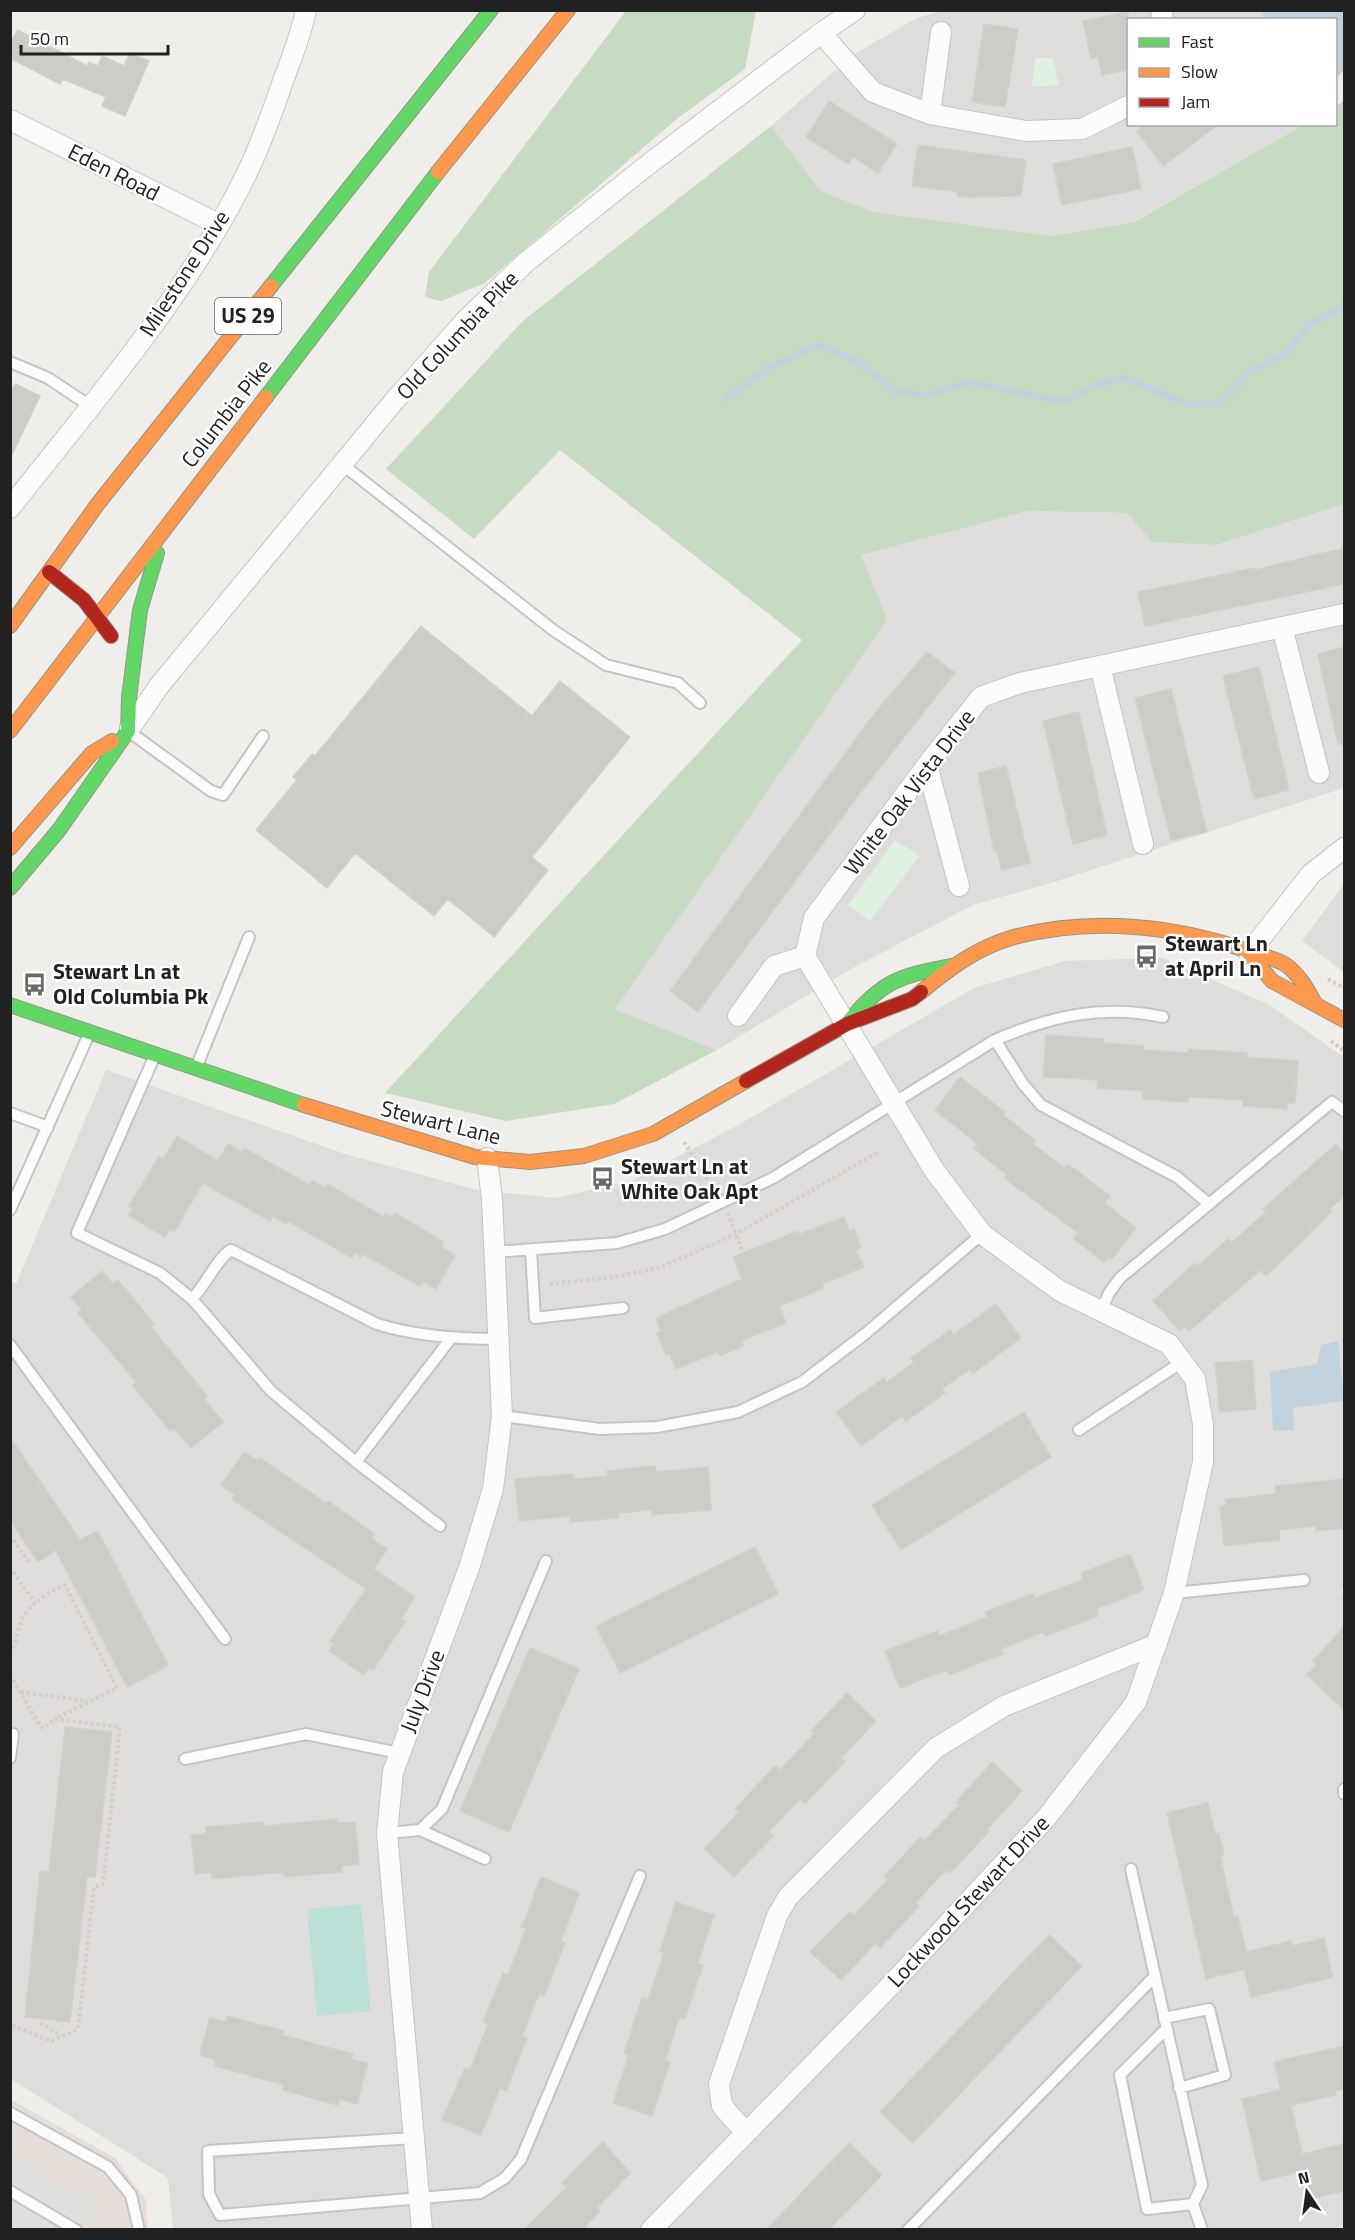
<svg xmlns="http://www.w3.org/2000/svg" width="1355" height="2240" font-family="'Titillium Web',sans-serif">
<rect width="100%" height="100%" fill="#efeeea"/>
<path fill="#dedddb" d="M945,10L1261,11L1265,19L1128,20V124L1303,125L1133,222L1052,236L874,212L821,191L771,126L854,54L917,18Z
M1344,504V788L1051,883L973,905L849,970L717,1050L615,1009L886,620L860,555L1027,511L1127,513L1152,542L1216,545Z
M1344,884V972L1302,941Z
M1162,958L1268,1004L1344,1057V1587L1340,1593H1344V2226L1329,2230L173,2229L168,2178L11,2079L10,1280L16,1284L106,1070L345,1154L477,1190L557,1198L633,1180L738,1125L974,988L1065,961Z"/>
<path fill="#e6ded9" d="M10,2099L115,2158L146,2200L148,2229H11Z"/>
<path fill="#c7dac2" d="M626,11H756L745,69L678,118L485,283L441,301L425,297L429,272Z
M1344,101V504L1216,545L1152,542L1127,513L1027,511L861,555L887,620L615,1009L717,1050L614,1104L506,1121L385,1093L802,640L560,450L474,539L386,469L524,320L771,126L821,191L874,212L1052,236L1134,222L1303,125L1336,124V106Z"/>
<path fill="#dcf1df" d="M1035,58H1053L1059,85L1032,87Z
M895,840L920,856L870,921L848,905Z"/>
<path fill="#bbe0d7" d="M361,1904L371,2011L317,2016L307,1909Z"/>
<path fill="#dfdfdd" d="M10,2157L96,2205L78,2229H11Z"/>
<path fill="#c2d3dd" d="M1261,11H1344V71L1336,78V20L1265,19Z
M1338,1341L1344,1401L1293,1408L1294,1430L1273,1431L1270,1372L1317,1364L1321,1345Z"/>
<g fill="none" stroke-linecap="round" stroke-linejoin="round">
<path stroke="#c2d3dd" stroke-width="6" d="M727,398L769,367L818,345L857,361L894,390L925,396L970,382L1061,402L1099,384L1125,378L1189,405L1221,403L1249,372L1285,354L1310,324L1344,306"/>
</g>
<path fill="#cdccc9" stroke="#d2d0cc" stroke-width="1.5" d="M1128,12V70L1102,75L1098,57L1091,59L1083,21Z
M984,24L1018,29L1005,107L972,102Z
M18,30L87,66L89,62L98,66L102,56L124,66L130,53L149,61L125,116L102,106L106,97L63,79L60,84L10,58V43Z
M829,101L897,144L878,173L853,157L848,164L806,137Z
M1146,124H1219L1163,166L1137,131Z
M918,145L1026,160L1021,196L966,197L957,196L958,192L912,186Z
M1132,147L1141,189L1062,205L1053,164Z
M15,384L40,396L10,459V393Z
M1344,548V584L1145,626L1138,592L1255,568V570Z
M421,626L532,716L560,681L630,737L532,857L548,870L494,937L448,899L434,916L355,853L327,888L256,830L297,780L293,777L312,754L315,756Z
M1344,647V744H1338L1318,654Z
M927,652L955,673L863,789L698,1012L670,991L878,709Z
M1259,667L1289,790L1254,799L1223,676Z
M1171,689L1207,832L1171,840L1135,698Z
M1079,712L1107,835L1073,844L1043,721Z
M1006,766L1030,863L1002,870L997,850L994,851L978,773Z
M1046,1035L1103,1039V1043L1144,1046L1143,1050L1188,1053V1049L1247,1053V1057L1298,1061L1295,1103H1287V1109L1243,1106V1100L1188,1097V1102L1143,1099V1091L1097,1088L1098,1080L1043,1077Z
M960,1077L1005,1112L1003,1115L1035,1140L1033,1144L1065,1168L1068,1164L1110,1196L1105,1203L1136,1228L1112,1259L1108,1257L1104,1262L1074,1239L1078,1233L1004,1178L1007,1175L974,1149L978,1144L935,1110Z
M177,1136L218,1161L228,1144L242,1152L244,1148L309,1185L312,1180L325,1188L327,1184L384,1217L386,1214L392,1217L395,1213L444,1242L441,1247L455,1255L436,1289L423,1281L420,1286L363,1254L361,1257L355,1253L352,1258L288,1221L286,1224L273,1216L270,1221L203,1183L174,1232L169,1229L165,1237L129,1216L133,1208L129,1206L159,1157L163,1159Z
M1336,1144L1344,1153V1196L1330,1209L1332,1212L1266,1276L1261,1270L1189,1331L1185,1326L1180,1331L1153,1301L1195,1263L1198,1266L1228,1239L1232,1242L1266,1212L1263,1209Z
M844,1217L849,1231L854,1229L861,1248L856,1250L864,1267L822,1284L824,1288L779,1306L786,1323L741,1341L744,1346L720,1356L718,1352L676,1369L670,1354L666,1355L657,1333L661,1332L656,1318L742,1279L733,1257L798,1231L800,1234Z
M102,1271L113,1284L118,1280L154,1324L151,1327L207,1396L204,1399L223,1422L191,1448L174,1428L170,1431L132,1385L136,1382L78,1313L82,1310L71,1297Z
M996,1304L1021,1338L973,1373L970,1369L942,1389L945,1393L906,1421L902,1416L861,1446L836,1412L884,1378L887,1382L914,1362L911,1358L950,1330L954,1334Z
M1252,1360L1256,1409L1220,1412L1215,1363Z
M1024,1412L1051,1457L901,1550L872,1505Z
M10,1437L80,1540L98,1531L168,1666L127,1687L56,1550L38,1562L10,1520Z
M244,1452L258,1461L260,1458L326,1503L328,1501L375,1534L372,1539L387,1549L374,1569L415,1597L401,1619L405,1622L373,1670L369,1667L364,1675L329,1651L334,1644L330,1641L366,1589L232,1499L235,1495L221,1485Z
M655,1466L656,1472L708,1467L711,1510L652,1515V1510L618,1513V1518L570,1522V1516L519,1521L515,1479L574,1474V1479L608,1476L607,1471Z
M1344,1479V1528L1316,1531V1526L1279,1530L1280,1540L1224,1546L1220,1506L1226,1505V1499L1276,1494L1275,1486Z
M755,1547L778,1594L620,1673L596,1626Z
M1130,1554L1144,1590L1096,1609L1098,1616L1045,1636L1043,1632L1001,1649L1003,1654L949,1675L947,1670L900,1688L885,1651L937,1631L939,1636L987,1617L985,1612L1033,1594L1035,1598L1083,1580L1081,1573Z
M1344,1627V1710L1307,1675L1317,1664L1313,1661Z
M530,1648L579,1669L509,1832L460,1811Z
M847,1693L876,1721L841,1758L845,1762L805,1804L800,1799L769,1832L773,1836L734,1877L704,1849L739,1812L735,1809L775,1766L780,1770L814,1734L811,1731Z
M65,1727L112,1732L95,1877H87L70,2022L25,2017L40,1871L49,1872Z
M992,1762L1022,1791L987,1829L989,1832L950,1873L946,1870L915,1903L919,1906L880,1948L875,1944L841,1980L810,1952L850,1912L854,1915L888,1879L884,1876L921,1837L925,1840L959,1805L956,1802Z
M1208,1803L1215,1834L1219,1833L1224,1855L1220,1856L1234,1917H1238L1246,1952L1291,1941L1292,1946L1324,1938L1333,1977L1251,1997L1244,1969L1206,1979L1167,1813Z
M337,1819L338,1823L355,1822L359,1864L341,1866L342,1872L284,1877V1872L212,1879V1872L195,1874L191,1835L207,1834L206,1827L264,1822L265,1826Z
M541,1877L579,1893L561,1941L565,1943L544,1996L539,1994L522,2036L527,2038L506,2091L500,2088L481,2135L442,2120L465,2068L470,2070L488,2024L483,2022L503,1973L508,1975L526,1929L522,1927Z
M676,1902L714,1915L698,1963L703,1965L685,2019L679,2018L665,2061L670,2062L652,2116L613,2103L629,2055L624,2054L642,1998L648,2000L664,1953L660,1951Z
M1049,1935L1082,1966L913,2143L880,2112Z
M227,2016L284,2031L282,2035L353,2054L351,2059L368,2063L357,2104L340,2099L338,2105L282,2090L284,2085L215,2066L216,2060L200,2055L210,2018L226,2022Z
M1344,2046V2089L1335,2091L1336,2095L1291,2105L1302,2154L1344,2144V2191L1306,2200L1300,2172L1261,2181L1242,2099L1281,2090L1274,2062Z
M603,2142L630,2173L597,2208L600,2211L583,2229H525L567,2187L562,2183Z
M849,2143L882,2175L829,2229H767Z"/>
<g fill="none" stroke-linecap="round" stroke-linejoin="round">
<defs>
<path id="lane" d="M10,362L48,378L90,406
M343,465L553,630L606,665L678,683L700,703
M131,733L211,791L223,795L263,736
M995,1040L1023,1084L1041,1105L1177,1177L1209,1204
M155,1055L77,1233L160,1273L192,1299L271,1391L356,1462L440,1526
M196,1068L249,937
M10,1113L48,1127
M10,1210L90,1032
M531,1250L535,1318L623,1308
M494,1252L617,1243L665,1229L773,1178L995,1040C1051,1016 1103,1004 1163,1017
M192,1299C205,1286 218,1257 231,1250L377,1324C415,1336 458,1339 498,1339
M1101,1311L1109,1293L1120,1278L1332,1102L1344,1111
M10,1345L225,1639
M502,1416L600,1429L657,1427L738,1412L802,1382L865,1334L982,1234
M1079,1430L1182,1362
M356,1462L452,1337
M1174,1593L1304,1580
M10,1758L13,1734
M185,1759L306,1734L399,1753
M1344,1789V1794
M420,1830L485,1859
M387,1833L420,1830L442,1809L546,1561
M1131,1869L1202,2185L1193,2204L1202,2230
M1164,2018L1209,2009L1225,2075L1179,2088
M1166,2029L1120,2075L1147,2209L1193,2204
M10,2113L108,2167L131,2195L139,2230
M414,2138L208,2151L209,2194L220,2215L480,2193L505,2178L521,2159L640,1876
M10,2191L76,2230
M908,2230L1155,1976"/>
<path id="street" d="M1161,10L1163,20
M821,33L873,92L930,114L1026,131L1082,129L1128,106
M930,114L941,32
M10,120L218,224
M10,508C91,405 187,295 245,177C260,147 271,116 282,84C291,59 301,36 306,10
M1282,627L1319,773
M1100,666L1143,844
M130,728L159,686L395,400L466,320L525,263L645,167L821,33L855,10
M927,765L959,886
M1249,953L1311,874L1344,848
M738,1016L774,966L805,956
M746,2133L722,2106L719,2084L777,1916L788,1897L936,1748L1004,1706L1157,1644
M422,2230L387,1833L393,1772L469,1568L493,1489L502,1416L492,1199L487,1158
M651,2230L891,1985L1047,1817L1136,1702L1174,1593L1203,1462V1424L1195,1379L1169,1344L1060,1291L982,1234L934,1170L805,956L814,918L927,765L981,697L1020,683L1344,614"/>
<path id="fast" d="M271,286L491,10
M266,397L438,172
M128,731L129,698L140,610L157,553
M10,888L59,830L128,731
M10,1005L304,1105
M847,1024C881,981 899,976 951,966"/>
<path id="slow" d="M438,172L568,10
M10,626L97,505L271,286
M10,731L266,397
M10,848L92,753L112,741
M1249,953L1272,981L1344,1020
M921,992C950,968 976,948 1014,937C1091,917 1173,925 1248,951C1259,955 1276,958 1286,965C1300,975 1308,991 1316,1005
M304,1105L475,1157L530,1162L584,1156L653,1134L746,1081"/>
<path id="jam" d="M49,572L84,600L111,636
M746,1081L847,1024L912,999L921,992"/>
</defs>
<use href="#lane" stroke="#c5c4c2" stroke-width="14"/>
<use href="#street" stroke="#c5c4c2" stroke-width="22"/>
<use href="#fast" stroke="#929784" stroke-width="16"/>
<use href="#slow" stroke="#929784" stroke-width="16"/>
<use href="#jam" stroke="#929784" stroke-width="16"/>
<path stroke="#d6cdca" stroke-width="4" stroke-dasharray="3 3" stroke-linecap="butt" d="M1328,979L1344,988
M1331,1041L1344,1051
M684,1142L707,1179
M728,1213L743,1253
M550,1284L621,1276L661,1267L736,1234L880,1151
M10,1535L29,1562
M10,1567L35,1603
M10,1653C16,1644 17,1632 21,1621C29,1604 49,1592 65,1585L117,1688L54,1719
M10,1675L40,1726L44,1728L54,1719L120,1727L103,1884L94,1887L78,2029L52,2041L10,2025
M21,1692L88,1701
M40,2023L62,2036"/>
<use href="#lane" stroke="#fdfcfc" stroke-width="10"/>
<use href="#street" stroke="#fdfcfc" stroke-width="20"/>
<use href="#fast" stroke="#63d668" stroke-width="14"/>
<use href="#slow" stroke="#ff974d" stroke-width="14"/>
<use href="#jam" stroke="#b3261e" stroke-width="14"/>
</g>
<defs>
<symbol id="bus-bare" viewBox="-9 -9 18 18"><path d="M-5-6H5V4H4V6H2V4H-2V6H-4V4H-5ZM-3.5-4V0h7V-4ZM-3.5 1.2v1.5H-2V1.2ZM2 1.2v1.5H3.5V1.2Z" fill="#696967" stroke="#fff" stroke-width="2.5" paint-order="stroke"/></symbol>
</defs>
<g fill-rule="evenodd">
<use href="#bus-bare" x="1130" y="940" width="33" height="33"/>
<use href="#bus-bare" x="18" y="968" width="33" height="33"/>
<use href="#bus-bare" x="586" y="1162" width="33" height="33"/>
</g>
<g text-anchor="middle" stroke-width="5" stroke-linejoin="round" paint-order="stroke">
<rect fill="#fff" stroke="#646464" stroke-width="1.5" x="215" y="298" width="66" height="36" rx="4.5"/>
<g font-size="21" font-weight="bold" fill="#212121">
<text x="248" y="323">US 29</text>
</g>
<g font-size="22" fill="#212121" stroke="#fff">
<text transform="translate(114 172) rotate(27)" y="8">Eden Road</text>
<text transform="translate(184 273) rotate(-57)" y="8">Milestone Drive</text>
<text transform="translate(457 335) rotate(-47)" y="8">Old Columbia Pike</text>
<text transform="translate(226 413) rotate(-52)" y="8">Columbia Pike</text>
<text transform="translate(909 792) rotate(-53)" y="8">White Oak Vista Drive</text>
<text transform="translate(441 1122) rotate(14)" y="8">Stewart Lane</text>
<text transform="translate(422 1691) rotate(-69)" y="8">July Drive</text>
<text transform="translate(968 1901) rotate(-47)" y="8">Lockwood Stewart Drive</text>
</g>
<g font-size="22" font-weight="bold" fill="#212121" stroke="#fff" text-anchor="start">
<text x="1165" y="951">Stewart Ln<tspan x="1165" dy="25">at April Ln</tspan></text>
<text x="53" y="979">Stewart Ln at<tspan x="53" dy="25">Old Columbia Pk</tspan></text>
<text x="621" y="1174">Stewart Ln at<tspan x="621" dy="25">White Oak Apt</tspan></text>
</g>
</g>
<rect width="1355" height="2240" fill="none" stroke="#212121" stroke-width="24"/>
<rect x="1127" y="18" width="210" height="108" fill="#ffffff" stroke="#a6a6a6" stroke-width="1.5"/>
<rect x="1139" y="38" width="30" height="9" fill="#63d668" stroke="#a6a6a6" stroke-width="1.5"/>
<text x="1181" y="48" font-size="18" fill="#212121">Fast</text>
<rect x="1139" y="68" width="30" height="9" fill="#ff974d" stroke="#a6a6a6" stroke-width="1.5"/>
<text x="1181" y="78" font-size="18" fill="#212121">Slow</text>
<rect x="1139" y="98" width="30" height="9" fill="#b3261e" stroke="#a6a6a6" stroke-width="1.5"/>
<text x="1181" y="108" font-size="18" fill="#212121">Jam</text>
<g transform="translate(1307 2192) rotate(347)" stroke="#ffffff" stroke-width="4.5" paint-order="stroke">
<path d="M0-4.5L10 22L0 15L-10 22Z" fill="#212121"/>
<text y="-9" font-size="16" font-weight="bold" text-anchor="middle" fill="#212121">N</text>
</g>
<path d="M21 45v9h147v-9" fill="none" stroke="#212121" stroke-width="3"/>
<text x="30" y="45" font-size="18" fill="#212121" stroke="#ffffff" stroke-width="4.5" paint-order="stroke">50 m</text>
</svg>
